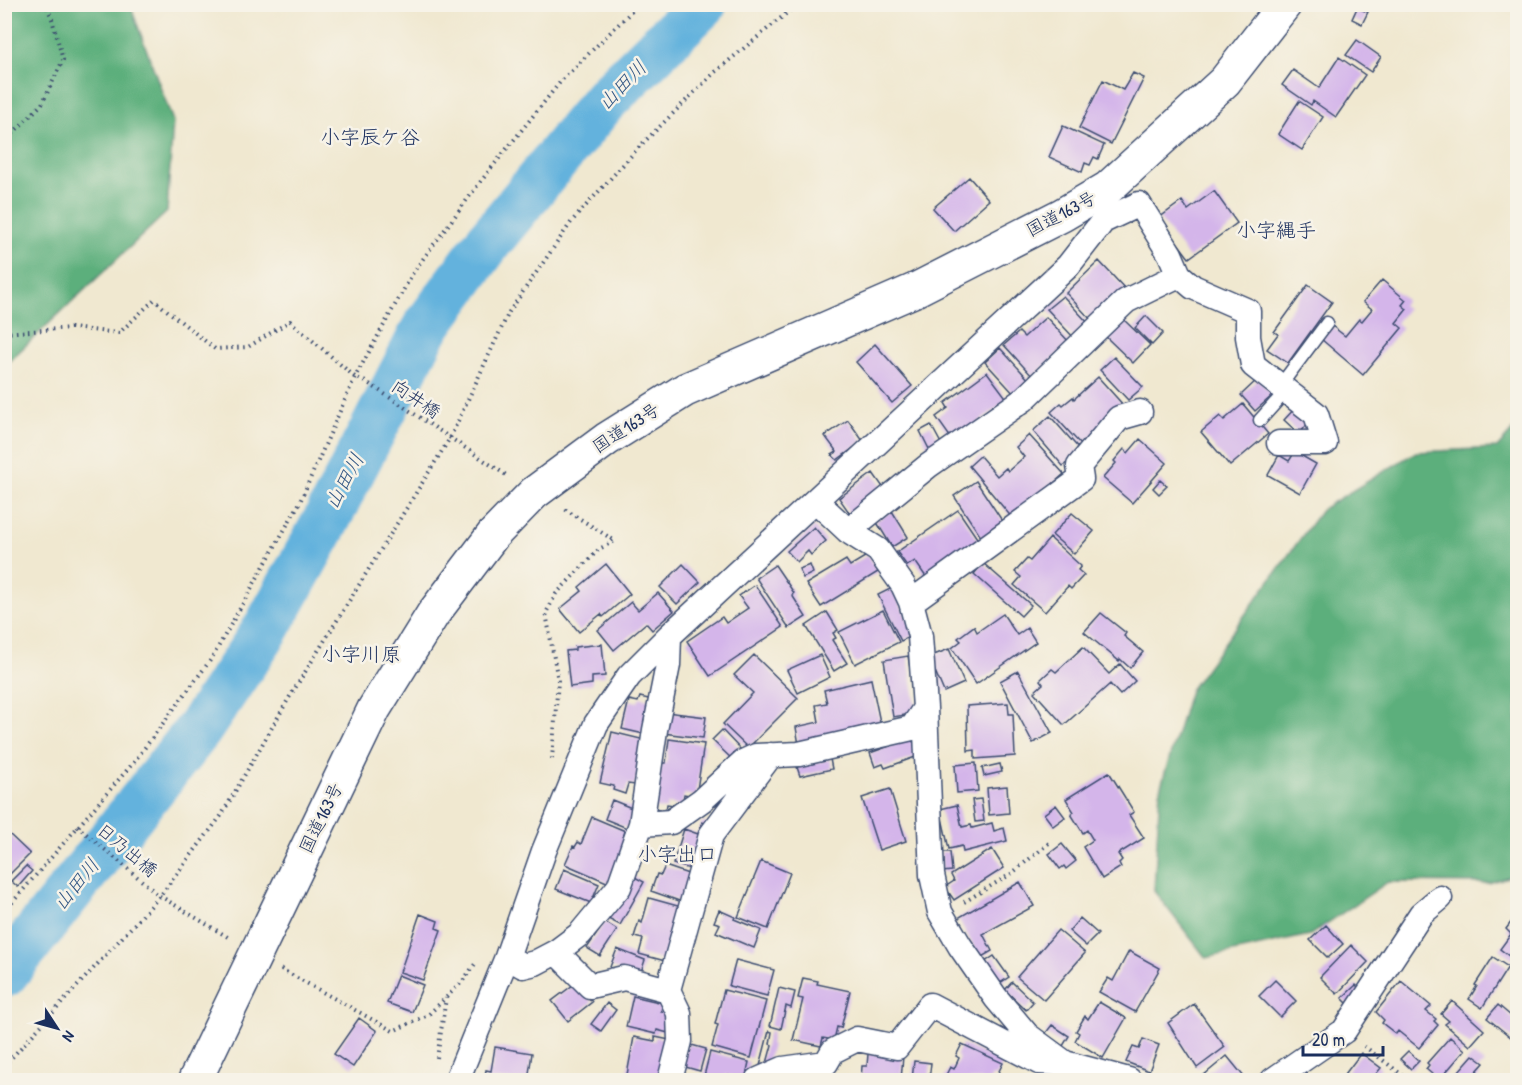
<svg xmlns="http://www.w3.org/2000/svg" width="1522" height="1085" font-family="'Patrick Hand','Klee One',sans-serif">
<rect width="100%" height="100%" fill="#f7f3e8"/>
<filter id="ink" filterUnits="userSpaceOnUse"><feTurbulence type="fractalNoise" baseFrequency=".0167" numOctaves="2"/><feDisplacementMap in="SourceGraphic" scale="12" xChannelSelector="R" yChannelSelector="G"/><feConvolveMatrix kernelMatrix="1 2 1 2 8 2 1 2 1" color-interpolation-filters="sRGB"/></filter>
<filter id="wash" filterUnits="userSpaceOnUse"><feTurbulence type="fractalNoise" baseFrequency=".008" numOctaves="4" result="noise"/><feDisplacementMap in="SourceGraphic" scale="24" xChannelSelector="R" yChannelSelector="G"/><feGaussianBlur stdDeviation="1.35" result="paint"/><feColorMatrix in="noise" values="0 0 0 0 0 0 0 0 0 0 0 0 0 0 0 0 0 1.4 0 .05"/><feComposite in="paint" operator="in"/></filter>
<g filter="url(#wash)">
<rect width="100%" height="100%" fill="#f0e8d0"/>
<path fill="#5caf7b" stroke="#3c6f6c" stroke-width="1.5" d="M5,4L131,5L133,13L173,121L167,212L5,365Z
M1517,426V874L1489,883L1388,882L1310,935L1206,958L1154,891L1160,789L1190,690L1322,509L1416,452L1497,448Z"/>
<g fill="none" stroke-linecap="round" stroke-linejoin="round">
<path stroke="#63b2dd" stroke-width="48" d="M4,974L199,729L266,629L325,523L426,327L489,241L604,101L703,4"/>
</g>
<g id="blocks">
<path fill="#d4b5ea" d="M1357,8L1368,12L1362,24L1352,19Z
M1357,40L1381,57L1371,72L1346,55Z
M1339,57L1365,75L1336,117L1313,101L1311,105L1282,85L1293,70L1319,88Z
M1133,73L1144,78L1111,144L1079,128L1103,80L1123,90Z
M1299,101L1323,117L1302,150L1278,134Z
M1063,126L1104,145L1098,159L1094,157L1090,165L1085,163L1082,172L1049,157Z
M969,177L989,200L954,231L933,208Z
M1214,191L1237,223L1189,258L1159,218L1182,201L1188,210Z
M1099,261L1127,291L1093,322L1066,293Z
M1382,280L1406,300L1402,305L1407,309L1396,323L1402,328L1363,375L1321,339L1332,326L1345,336L1359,319L1362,321L1372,309L1363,302Z
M1308,285L1332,302L1288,363L1267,349L1278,334L1274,332Z
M1063,296L1090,325L1075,339L1047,309Z
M1146,316L1163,333L1152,345L1135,328Z
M1046,317L1070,343L1033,377L1004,345L1019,332L1024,337Z
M1123,319L1150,345L1133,363L1106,337Z
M875,344L912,386L892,403L856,362Z
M1000,348L1030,381L1015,395L985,362Z
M1114,357L1143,387L1128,400L1100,370Z
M987,372L1008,400L953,441L936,417L948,408L945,403Z
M1098,377L1125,407L1082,446L1051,412L1061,403L1063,405L1073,397L1074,399Z
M1258,379L1273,395L1255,411L1241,395Z
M1243,404L1268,434L1230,466L1201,432L1220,416L1224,420Z
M1297,406L1312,419L1299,434L1284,420Z
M1050,416L1081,451L1063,466L1033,431Z
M848,420L863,441L837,460L832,455L837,452L825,436Z
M931,425L944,449L932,455L920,431Z
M1029,435L1064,474L1013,519L969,466L980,456L997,476L1006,468L1008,471L1024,457L1016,447Z
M1140,439L1167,463L1132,503L1103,478L1116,463L1114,461L1124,449L1128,453Z
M1295,452L1316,464L1300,493L1268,475L1279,455L1289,461Z
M873,473L885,490L851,515L839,498Z
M1160,480L1167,486L1159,494L1153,488Z
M976,481L1005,525L983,540L954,496Z
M958,510L981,544L928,580L915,561L907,566L897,552Z
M892,511L908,537L892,547L876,521Z
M1072,513L1094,531L1074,554L1052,535Z
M814,527L826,541L811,555L808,551L797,562L787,551Z
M1050,538L1081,566L1078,570L1084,575L1071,589L1068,586L1045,612L1014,585L1021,577L1015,572L1027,559L1030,561Z
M868,555L878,572L821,607L806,584L846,560L850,566Z
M983,563L1031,605L1021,616L974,574Z
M606,564L630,594L603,617L601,614L579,632L560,609L582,591L579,587Z
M683,564L700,582L677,604L660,587Z
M775,565L794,593L792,595L806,617L789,628L756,578Z
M810,565L813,573L803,578L799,569Z
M755,585L783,627L710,676L687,641L722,617L726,623L748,608L739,596Z
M892,588L915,634L901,641L878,595Z
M658,593L674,611L652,630L646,623L614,650L598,630L631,602L638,610Z
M883,610L899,642L855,664L839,632Z
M827,612L838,630L833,633L836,638L832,640L847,663L834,671L806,626Z
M1101,613L1126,633L1124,636L1143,652L1130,668L1120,659L1119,661L1084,632Z
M1003,614L1017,635L1027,628L1036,642L976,684L952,648L961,641L958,638L974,626L977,632Z
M602,644L605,676L592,677V684L570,687L566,651L575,650V647Z
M1083,647L1109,674L1120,664L1135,681L1120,695L1110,684L1064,725L1034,692L1043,684L1040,680L1052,669L1056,672Z
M949,649L964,683L944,692L929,657Z
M754,655L798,698L748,748L723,724L753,693L734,675Z
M820,655L830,677L798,693L787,670Z
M908,656L917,713L893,717L884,660Z
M1018,671L1052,733L1033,743L1000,681Z
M871,679L881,727L799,745L796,727L819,722L816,705L827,703L824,690Z
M640,697L653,700L644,734L622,729L629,700L638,702Z
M1008,703L1009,714H1013L1015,756L975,759V750L968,751L967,706Z
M666,712L706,717L703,738L663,733Z
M722,730L743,752L734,761L712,740Z
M612,732L645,740L635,785L628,784L625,794L613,790L614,786L600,783Z
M912,738L918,756L885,768L883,764L875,767L870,753Z
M669,739L704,744L696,796L684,794L682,806L667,804L666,810L655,808L661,763H666Z
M830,759L832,769L800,776L797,767Z
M976,763L978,791L957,793L955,765Z
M1000,764L1002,772L984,776L982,768Z
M1109,772L1134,812L1129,815L1144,838L1118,854L1122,860L1119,863L1121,867L1102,879L1083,847L1093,840L1087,830L1083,833L1071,814L1074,812L1066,799Z
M1007,786L1009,813L989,815L987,788Z
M890,789L906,841L879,850L862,798Z
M981,799L984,821L975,822L972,800Z
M612,800L634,809L627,828L605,819Z
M957,805L962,827L971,825L972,828L992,823L994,831L1004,828L1007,841L963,852L962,846L949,849L940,809Z
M1056,805L1065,817L1053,826L1044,814Z
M592,817L630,833L609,883L565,864L573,846L575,847L578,842L581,844Z
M702,822L708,824L694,870L673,864L684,829L698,834Z
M8,833L30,854L5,879V837Z
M1062,844L1076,861L1066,869L1064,866L1060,869L1049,854Z
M992,849L1004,868L954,900L945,887L954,881L951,875Z
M941,852H950L952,871L942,872Z
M761,861L790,873L768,929L738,917Z
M26,866L32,871L18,887L11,881Z
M665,866L694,876L685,903L651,891L657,874L661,875Z
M564,869L599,884L591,903L556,889Z
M631,875L644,882L620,925L608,919Z
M1020,882L1034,906L983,934L992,951L980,958L958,918Z
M649,898L685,908L669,962L639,954L643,939L634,937L639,921L642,923Z
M719,910L735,917L734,919L761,930L754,948L716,932L720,924L714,922Z
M1518,913V963L1500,949L1511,934L1506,929Z
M420,914L438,921L436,928L441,930L423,980L400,972Z
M1080,918L1098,934L1086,946L1069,931Z
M605,922L617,930L600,956L587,948Z
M1326,925L1343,944L1328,958L1310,940Z
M1058,930L1085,953L1044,1000L1017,977Z
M1351,945L1368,962L1337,994L1320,977Z
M617,949L645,960L639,978L610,967Z
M1129,951L1160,968L1135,1012L1099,992L1108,978L1113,981Z
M994,956L1009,977L1000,983L985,962Z
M1493,957L1508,967L1482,1008L1469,999L1477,986L1475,985Z
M736,960L774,970L767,996L729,986Z
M398,975L423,985L412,1012L387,1003Z
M803,978L818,981L817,984L850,991L841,1028L837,1027L834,1040L823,1038L821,1046L793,1040L803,999L798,998Z
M1275,980L1296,1001L1280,1017L1259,996Z
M1401,981L1431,1006L1426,1011L1436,1019L1434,1021L1438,1025L1419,1048L1398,1031L1396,1034L1382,1023L1384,1020L1376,1012Z
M577,982L592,1002L568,1021L552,1001Z
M1012,982L1033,1002L1026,1010L1005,990Z
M1356,985L1366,995L1352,1008L1342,998Z
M779,988L795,992L791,1008L786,1006L781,1029L770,1026Z
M724,990L766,1001L751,1058L712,1047L718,1025L715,1024Z
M633,996L663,1003L661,1011L676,1014L672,1034L657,1030L656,1034L626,1027Z
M1452,1001L1484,1030L1470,1046L1445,1024L1449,1021L1441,1014Z
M1099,1002L1126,1018L1103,1058L1075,1041L1079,1033L1076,1031L1085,1016L1088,1019Z
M607,1003L616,1010L601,1031L591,1024Z
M1194,1004L1225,1047L1197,1068L1168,1023Z
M1498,1005L1518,1022V1043L1487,1018Z
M359,1018L377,1031L353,1067L334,1054Z
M1052,1025L1069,1036L1063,1046L1045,1034Z
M769,1031L772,1032L770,1044L772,1045L766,1067L760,1066Z
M634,1037L655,1041V1037L670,1040L662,1080H626Z
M1450,1037L1465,1050L1439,1080L1426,1069L1429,1065L1427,1063Z
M1143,1039L1159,1045L1149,1071L1126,1062L1133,1047L1139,1049Z
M688,1044L706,1049L700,1071L682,1066Z
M962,1044L1003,1063L996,1077L992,1076L990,1080H948L944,1079L950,1067L954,1069L959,1058L956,1056Z
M495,1047L532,1053L528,1080H484L486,1070L491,1071Z
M1408,1051L1419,1061L1411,1069L1400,1059Z
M710,1052L749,1062L745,1080L726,1075L724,1080H703Z
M1361,1053L1381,1068L1371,1080H1346L1342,1078Z
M868,1054L903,1056L901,1080H861L862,1066H867Z
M1473,1055L1484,1063L1476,1072L1480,1075L1476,1080H1451Z
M1227,1056L1245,1078L1242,1080H1198Z
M914,1061L931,1063L929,1080H912Z
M1305,1072L1311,1080H1295Z
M828,1077V1080H802V1079Z"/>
</g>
</g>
<g filter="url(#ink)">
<use href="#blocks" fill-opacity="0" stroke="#3b4b6f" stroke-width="1.5"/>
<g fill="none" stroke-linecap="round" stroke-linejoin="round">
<defs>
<path id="service" d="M1280,386L1327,323
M1260,420L1286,391"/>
<path id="minor" d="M1179,275L1193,287L1248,311V337L1253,365L1316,414L1325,443H1279
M816,501L848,531L878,550L903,585L911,602L920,636L925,708L932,875L940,912L960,946L996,998L1027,1035L1065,1063L1129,1080
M848,531L928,466L1023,400L1126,301L1179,275L1170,254L1139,204L1103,221
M911,602L1081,479L1079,466L1119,418L1140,412
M641,824L671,822L702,800L743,762L756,756L799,754L912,728L925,708
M556,952L590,986L624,978L668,990
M507,957L523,966L535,963L556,952L580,934L619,887L641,824L655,730L668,665L669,636
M457,1080L507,957L544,851L596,724L629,676L669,636L1068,266L1103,221L1108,188
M670,1080L680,1041L679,1013L668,990L711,835L771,755
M758,1080L783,1069L826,1063L833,1051L857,1039L897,1047L930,1005L1039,1062L1056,1063
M1273,1080L1344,1031L1421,914L1440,898"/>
<path id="trunk" d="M195,1080L374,709L433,614L493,535L534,493L607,439L685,390L915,290L1062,215L1108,188L1225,81L1285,4"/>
</defs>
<use href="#service" stroke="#3b4b6f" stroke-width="15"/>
<use href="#minor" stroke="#3b4b6f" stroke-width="27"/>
<use href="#trunk" stroke="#3b4b6f" stroke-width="36"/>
<path stroke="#3b4b6f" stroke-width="4" stroke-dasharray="1.5 4.5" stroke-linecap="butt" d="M4,142L42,104L63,60L52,19L46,4
M4,333L71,328L119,333L154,300L215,349L248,347L290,321L355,377L368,383L509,477
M552,759L558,681L546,613L556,594L599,549L615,541L563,508
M77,826L160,896L231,939
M964,902L1011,874L1049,843
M4,912L134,762L212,658L299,504L355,377L414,271L481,181L561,81L639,4
M281,969L393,1031L428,1015L462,982L475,964
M1364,1046L1409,1080
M437,1058L446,998
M4,1066L160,896L221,816L289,698L450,438L509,312L572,221L640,146L715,72L798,4"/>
<use href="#service" stroke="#fff" stroke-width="12"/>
<use href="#minor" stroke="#fff" stroke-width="24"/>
<use href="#trunk" stroke="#fff" stroke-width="33"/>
</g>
</g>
<g text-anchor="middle" stroke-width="5" stroke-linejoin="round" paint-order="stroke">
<g font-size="18" fill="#1b2f5e" stroke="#f7f3e8">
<text transform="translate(1061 214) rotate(-28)" y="6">国道163号</text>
<text transform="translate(416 399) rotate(34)" y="6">向井橋</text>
<text transform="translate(626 428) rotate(-33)" y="6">国道163号</text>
<text transform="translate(321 818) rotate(-64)" y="6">国道163号</text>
<text transform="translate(127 850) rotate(40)" y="6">日乃出橋</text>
</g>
<g font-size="20" font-style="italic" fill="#315684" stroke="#f7f3e8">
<text transform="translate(622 85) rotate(-46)" y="7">山田川</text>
<text transform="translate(344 481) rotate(-62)" y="7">山田川</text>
<text transform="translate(76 884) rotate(-51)" y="7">山田川</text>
</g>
<g font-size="20" fill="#1b2f5e" stroke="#f7f3e8">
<text x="370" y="144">小字辰ケ谷</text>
<text x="1276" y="237">小字縄手</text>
<text x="361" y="661">小字川原</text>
<text x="677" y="861">小字出口</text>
</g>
</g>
<rect width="1522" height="1085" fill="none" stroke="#f7f3e8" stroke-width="24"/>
<g transform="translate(57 1028) rotate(126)" stroke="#f7f3e8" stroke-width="4.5" paint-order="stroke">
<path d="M0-4.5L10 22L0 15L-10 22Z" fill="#1b2f5e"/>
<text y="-9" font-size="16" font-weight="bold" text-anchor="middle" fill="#1b2f5e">N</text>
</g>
<path d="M1303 1046v9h80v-9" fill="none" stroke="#1b2f5e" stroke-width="3"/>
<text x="1312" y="1046" font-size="18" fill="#1b2f5e" stroke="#f7f3e8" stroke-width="4.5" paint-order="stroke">20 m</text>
</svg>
